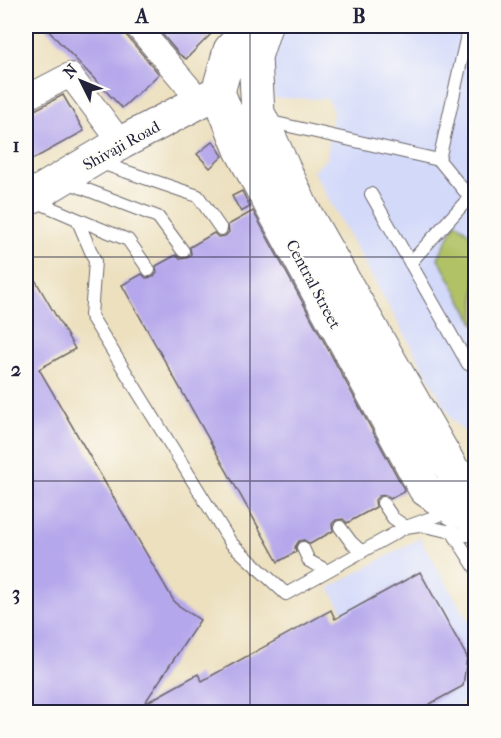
<svg xmlns="http://www.w3.org/2000/svg" width="501" height="738" font-family="'IM FELL French Canon',serif">
<rect width="100%" height="100%" fill="#fdfcf7"/>
<filter id="ink" filterUnits="userSpaceOnUse"><feTurbulence type="fractalNoise" baseFrequency=".0167" numOctaves="2"/><feDisplacementMap in="SourceGraphic" scale="12" xChannelSelector="R" yChannelSelector="G"/><feConvolveMatrix kernelMatrix="1 2 1 2 8 2 1 2 1" color-interpolation-filters="sRGB"/></filter>
<filter id="wash" filterUnits="userSpaceOnUse"><feTurbulence type="fractalNoise" baseFrequency=".008" numOctaves="4" result="noise"/><feDisplacementMap in="SourceGraphic" scale="24" xChannelSelector="R" yChannelSelector="G"/><feGaussianBlur stdDeviation="1.35" result="paint"/><feColorMatrix in="noise" values="0 0 0 0 0 0 0 0 0 0 0 0 0 0 0 0 0 1.4 0 .05"/><feComposite in="paint" operator="in"/></filter>
<g filter="url(#wash)">
<rect width="100%" height="100%" fill="#ece0bf"/>
<path fill="#d3d9f9" d="M280,26H475V441L453,421L313,171L327,158L333,112L328,99L273,98V37Z
M420,538L475,632V696L446,712H402L329,588Z"/>
<path fill="#b1c266" stroke="#6a7250" stroke-width="1.5" d="M456,222L475,238V325L438,258Z"/>
<g id="blocks">
<path fill="#b5a7eb" d="M44,26H123L126,35L159,74L122,108Z
M155,26H219L186,59L179,54Z
M63,95L84,131L26,163V112L33,111Z
M213,141L223,156L210,168L197,154Z
M242,191L250,207L241,212L232,196Z
M253,211L405,491L390,499L386,495L379,496L375,500L376,507L347,523L343,519L336,520L332,524L333,531L310,544L304,540L299,541L295,547L296,552L278,562L122,285L142,274L146,278L153,277L157,273L156,266L176,255L180,259L187,258L191,254L190,247L214,233L218,237L225,236L229,232L228,225Z
M26,264L75,349L39,369L175,603L200,620L144,704L198,674L202,681L331,610L335,619L420,572L467,657L463,686L415,712H26Z"/>
</g>
</g>
<g filter="url(#ink)">
<use href="#blocks" fill-opacity="0" stroke="#696469" stroke-width="1.5"/>
<g fill="none" stroke-linecap="round" stroke-linejoin="round">
<defs>
<path id="lane" d="M267,121L439,160L476,205
M439,160L469,26
M98,162L198,196L221,229
M64,181L158,217L183,251
M371,194L468,364L476,365
M35,201L77,219L95,261L91,316L231,543L286,594L406,527L450,511
M77,219L128,240L149,270
M410,263L469,198
M383,503L393,518L406,527L419,525L476,537
M340,527L351,542L362,552
M451,530L476,569
M303,548L309,561L326,570"/>
<path id="street" d="M137,26L201,102
M26,98L70,75L121,143"/>
<path id="secondary" d="M251,26L230,50L218,92L241,150L425,489L454,509L476,516
M265,26L255,57L258,114L261,119L302,208L453,471L476,490
M26,200L121,143L218,92"/>
</defs>
<use href="#lane" stroke="#696469" stroke-width="14"/>
<use href="#street" stroke="#696469" stroke-width="26"/>
<use href="#secondary" stroke="#696469" stroke-width="35"/>
<use href="#lane" stroke="#fff" stroke-width="12"/>
<use href="#street" stroke="#fff" stroke-width="24"/>
<use href="#secondary" stroke="#fff" stroke-width="33"/>
</g>
</g>
<path fill="none" stroke="#22223b" stroke-width="1.5" stroke-opacity="0.55" d="M250,26V712M26,257H476M26,481H476"/>
<g text-anchor="middle" stroke-width="4.5" stroke-linejoin="round" paint-order="stroke">
<g font-size="16" fill="#22223b" stroke="#fdfcf7">
<text transform="translate(121 145) rotate(-29)" y="6">Shivaji Road</text>
<text transform="translate(314 284) rotate(62)" y="6">Central Street</text>
</g>
</g>
<rect width="501" height="738" fill="none" stroke="#fdfcf7" stroke-width="66"/>
<g transform="translate(81 81) rotate(313)" stroke="#fdfcf7" stroke-width="4.5" paint-order="stroke">
<path d="M0-4.5L10 22L0 15L-10 22Z" fill="#22223b"/>
<text y="-9" font-size="16" font-weight="bold" text-anchor="middle" fill="#22223b">N</text>
</g>
<rect x="33" y="33" width="435" height="672" fill="none" stroke="#22223b" stroke-width="2"/>
<g font-size="20" text-anchor="middle" font-weight="bold" fill="#22223b">
<text x="142" y="23">A</text>
<text x="359" y="23">B</text>
<text x="16" y="152">1</text>
<text x="16" y="376">2</text>
<text x="16" y="600">3</text>
</g>
</svg>
